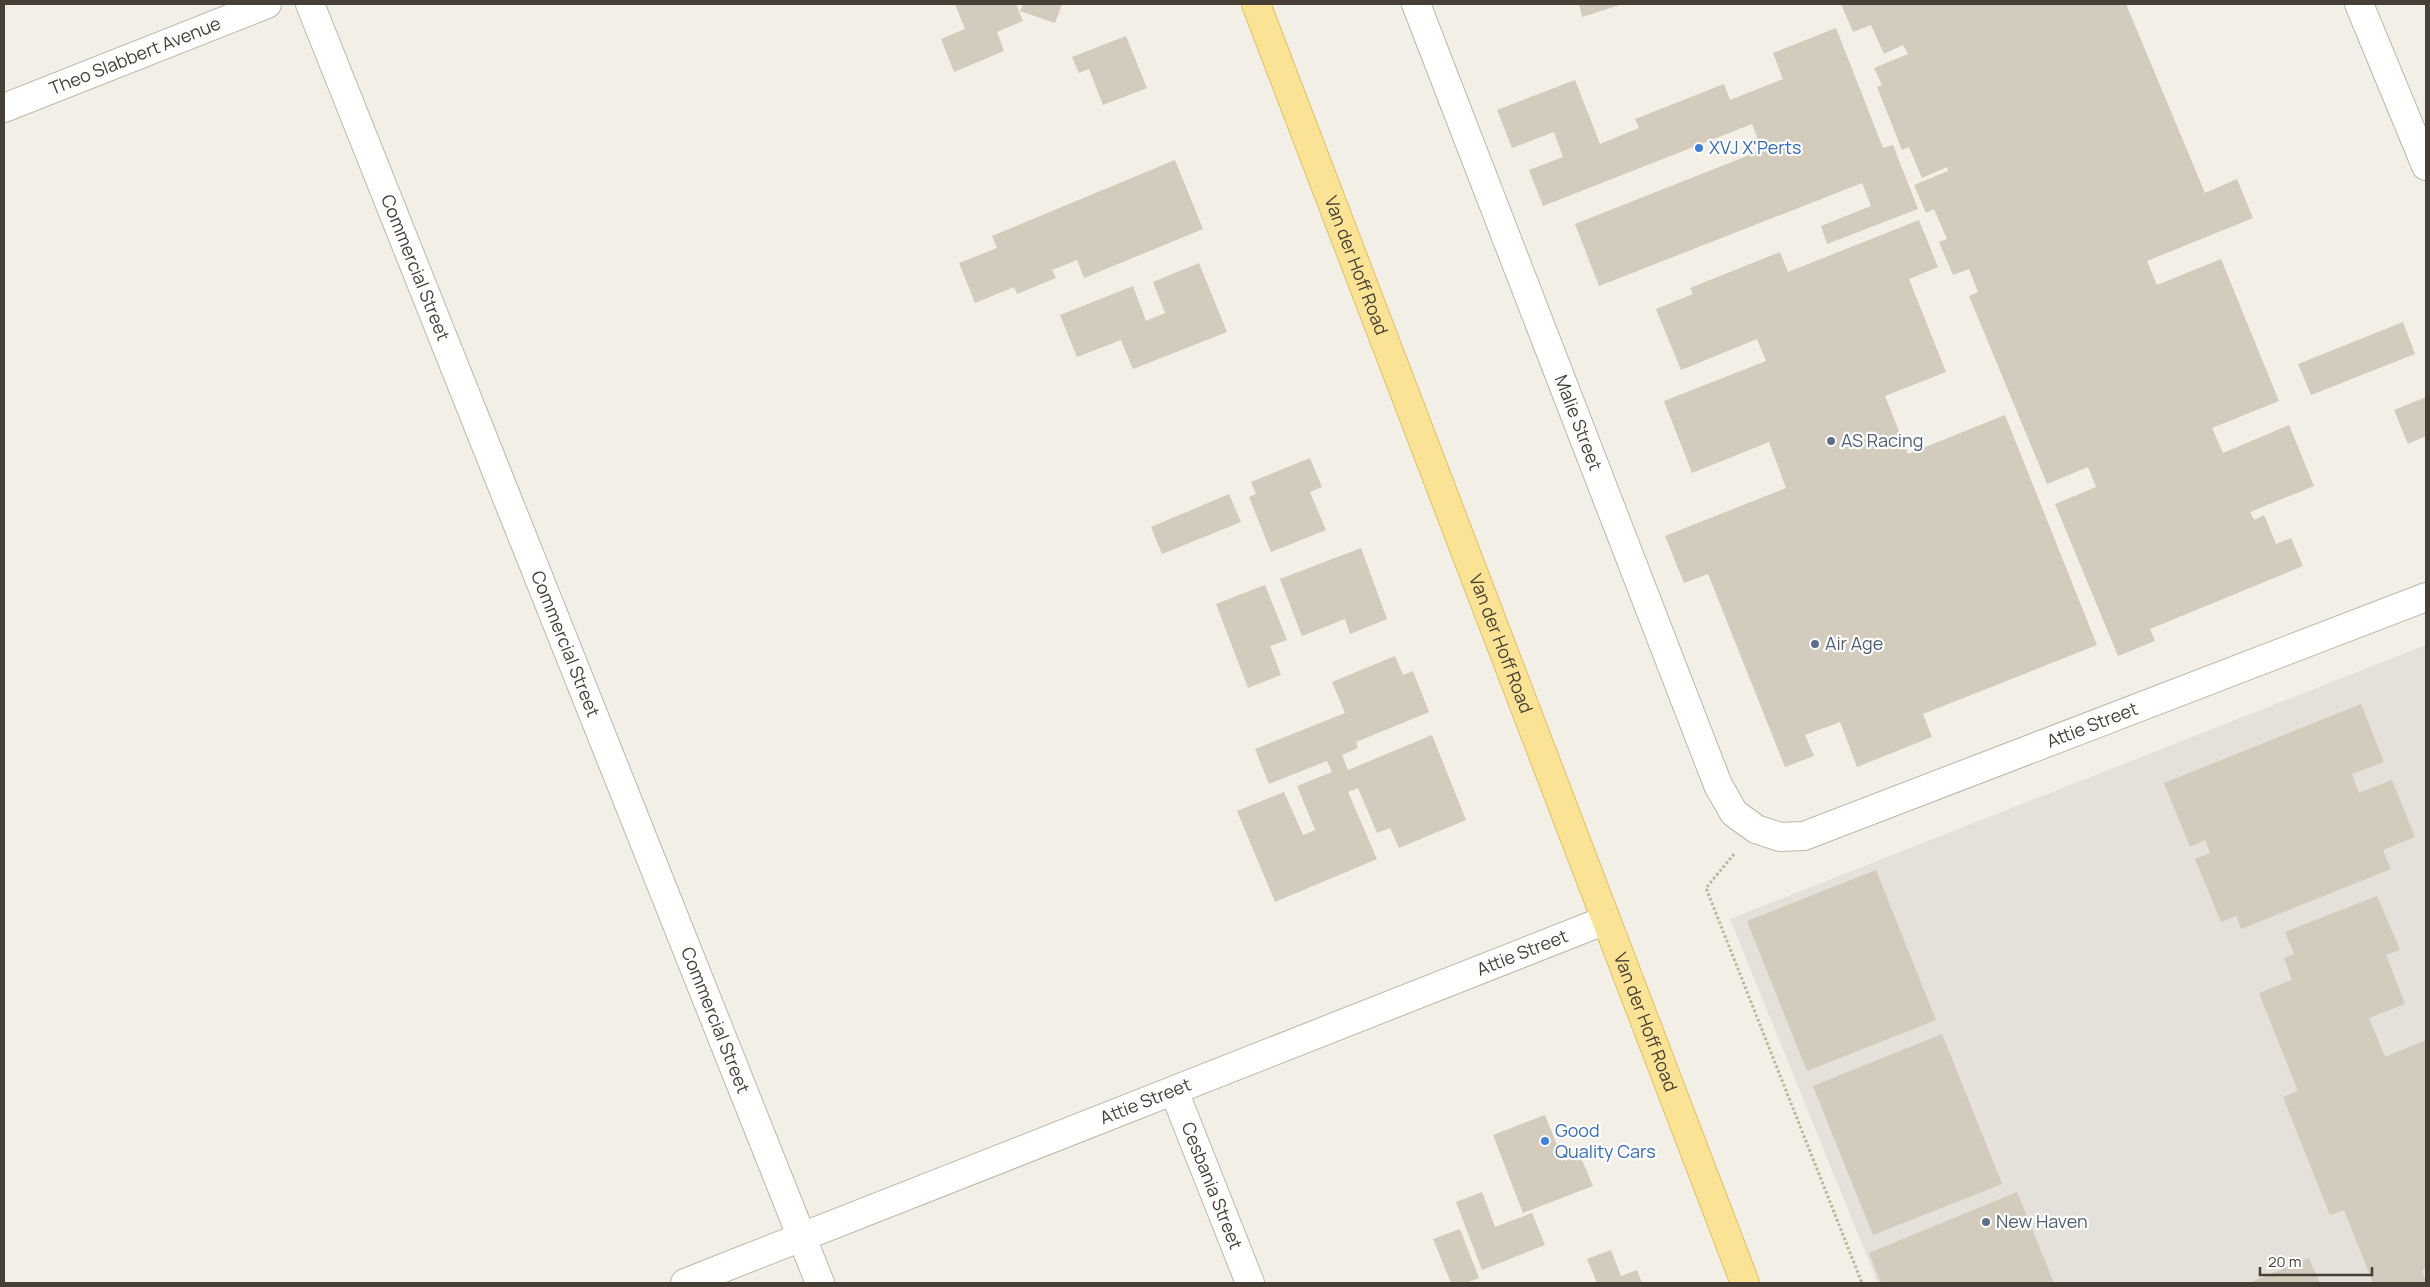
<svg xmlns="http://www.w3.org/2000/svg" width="2430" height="1287" font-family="Manrope,sans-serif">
<rect width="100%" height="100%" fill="#f2efe6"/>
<path fill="#e4e0da" d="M2426,645V1283H1878L1730,919Z"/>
<path fill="#d3cbbb" d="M955,4H1016L1023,21L997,32L1004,51L954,72L941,39L965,29Z
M1023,4H1062L1055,23L1020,11Z
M1579,4H1623L1582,17Z
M1841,4H2126L2205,193L2237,179L2253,218L2147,261L2157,285L2221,259L2279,401L2212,428L2223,453L2289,425L2314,486L2250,512L2254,520L2264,515L2276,544L2291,538L2303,566L2150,629L2155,641L2118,656L2055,504L2096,487L2088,467L2047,484L1969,296L1978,292L1969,269L1953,275L1939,242L1947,239L1934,209L1926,213L1914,185L1948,171L1947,167L1922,178L1909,147L1902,150L1877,87L1882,85L1874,68L1908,54L1903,45L1884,54L1871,25L1853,32Z
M1836,28L1883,148L1893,145L1918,209L1827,244L1821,226L1871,206L1862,183L1599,286L1575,224L1762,150L1752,124L1543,206L1529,170L1563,157L1554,132L1512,148L1497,110L1575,80L1600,144L1639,128L1635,119L1724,84L1730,100L1783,79L1773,53Z
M1126,36L1147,88L1103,105L1089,69L1079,73L1072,57Z
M1175,160L1203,229L1084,278L1077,260L1052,270L1056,278L1017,294L1014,287L975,303L959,263L997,248L992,236Z
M1919,220L1938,267L1909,279L1946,372L1885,396L1908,454L2005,415L2097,645L1923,714L1932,737L1857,767L1840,722L1805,735L1814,756L1785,767L1708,574L1684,583L1665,536L1786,488L1769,442L1692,473L1664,401L1766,361L1757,339L1681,370L1656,309L1693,294L1690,288L1780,252L1788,272Z
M1199,263L1227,332L1133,369L1121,340L1077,357L1060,315L1133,286L1146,321L1165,313L1153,282Z
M2403,322L2415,354L2311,395L2298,364Z
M2426,397V436L2408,444L2394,410Z
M1310,458L1322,487L1310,492L1326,530L1271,552L1249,497L1256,494L1251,482Z
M1229,494L1241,522L1162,554L1151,527Z
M1361,548L1387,619L1350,634L1345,619L1302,636L1280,579Z
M1265,585L1287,640L1270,646L1281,675L1248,688L1216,604Z
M1395,656L1403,675L1413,671L1429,712L1356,742L1358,748L1342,755L1348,770L1432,735L1466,820L1399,848L1390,828L1377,833L1358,788L1348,792L1377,859L1275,902L1237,811L1284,792L1303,835L1315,830L1297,786L1332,772L1327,761L1269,784L1255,749L1345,713L1332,682Z
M2361,704L2384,762L2352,774L2359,793L2392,780L2415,837L2383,850L2391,869L2241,929L2236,916L2221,922L2195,859L2210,853L2205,840L2190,847L2164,783Z
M1876,870L1936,1020L1807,1071L1747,921Z
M2377,896L2400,950L2386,955L2405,1004L2369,1018L2385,1057L2426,1040V1268L2422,1270L2426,1283H2373L2344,1210L2330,1215L2283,1097L2298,1091L2259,993L2292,980L2284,958L2294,954L2285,932Z
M1942,1034L2002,1184L1873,1235L1813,1086Z
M1545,1115L1563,1160L1579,1153L1593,1186L1523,1213L1493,1135Z
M1482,1192L1495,1227L1532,1213L1545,1245L1482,1270L1456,1202Z
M2017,1192L2054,1283H1881L1869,1253Z
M1460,1229L1479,1278L1466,1283H1451L1433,1239Z
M1611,1250L1621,1276L1637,1270L1642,1283H1597L1587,1259Z
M2309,1258L2320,1283H2249Z"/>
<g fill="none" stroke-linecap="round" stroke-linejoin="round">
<defs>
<g id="minor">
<path id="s1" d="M310,4L820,1283"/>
<path id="s2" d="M1416,4L1718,785L1734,813L1756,829L1780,837L1804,836L2426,597"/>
<path d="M2359,4L2426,166"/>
<path id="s3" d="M4,108L267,4"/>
<path id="s4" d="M1174,1091L1250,1283"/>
<path id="s5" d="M685,1283L1606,920"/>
</g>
<g id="major">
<path id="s6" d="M1256,4L1745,1283"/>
</g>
</defs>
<use href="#minor" stroke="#bdb7a9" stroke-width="30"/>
<use href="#major" stroke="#e0c066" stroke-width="30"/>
<path stroke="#bfb39a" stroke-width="3" stroke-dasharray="2.5 2.5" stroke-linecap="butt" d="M1734,854L1706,888L1862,1283"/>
<use href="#minor" stroke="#fff" stroke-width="28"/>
<use href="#major" stroke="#fbe396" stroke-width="28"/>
</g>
<g fill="#3f7fe0" stroke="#fff" stroke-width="2">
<circle cx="1699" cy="148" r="5"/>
<circle cx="1545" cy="1141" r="5"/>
</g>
<g fill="#5c6f8a" stroke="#fff" stroke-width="2">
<circle cx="1831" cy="441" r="5"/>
<circle cx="1815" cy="644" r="5"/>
<circle cx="1986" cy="1222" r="5"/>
</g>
<g text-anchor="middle" stroke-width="4.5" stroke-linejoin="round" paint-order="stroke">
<g font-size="18" fill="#453f35" stroke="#fff">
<text dy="6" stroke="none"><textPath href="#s3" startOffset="141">Theo Slabbert Avenue</textPath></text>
<text dy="6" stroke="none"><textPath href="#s6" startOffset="280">Van der Hoff Road</textPath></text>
<text dy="6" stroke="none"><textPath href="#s1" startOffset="284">Commercial Street</textPath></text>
<text dy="6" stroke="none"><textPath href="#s2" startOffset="449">Malie Street</textPath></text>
<text dy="6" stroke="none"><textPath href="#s1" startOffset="689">Commercial Street</textPath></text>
<text dy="6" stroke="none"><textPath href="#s6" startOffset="685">Van der Hoff Road</textPath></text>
<text dy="6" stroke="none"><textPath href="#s2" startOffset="1255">Attie Street</textPath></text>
<text dy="6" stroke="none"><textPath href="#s5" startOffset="900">Attie Street</textPath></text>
<text dy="6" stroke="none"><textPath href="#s1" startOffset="1094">Commercial Street</textPath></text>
<text dy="6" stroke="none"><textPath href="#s6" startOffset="1090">Van der Hoff Road</textPath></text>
<text dy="6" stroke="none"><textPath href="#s5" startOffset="495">Attie Street</textPath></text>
<text dy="6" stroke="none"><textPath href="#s4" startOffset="102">Cesbania Street</textPath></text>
</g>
<g font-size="18" fill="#366cbe" stroke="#fff" text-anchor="start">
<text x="1709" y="154">XVJ X'Perts</text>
<text x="1555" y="1137">Good<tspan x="1555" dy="21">Quality Cars</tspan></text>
</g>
<g font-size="18" fill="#4e5e75" stroke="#fff" text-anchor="start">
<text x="1841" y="447">AS Racing</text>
<text x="1825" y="650">Air Age</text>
<text x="1996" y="1228">New Haven</text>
</g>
</g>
<rect width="2430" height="1287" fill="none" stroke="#453f35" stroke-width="10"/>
<path d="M2260 1267v8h112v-8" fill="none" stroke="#453f35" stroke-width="2.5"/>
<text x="2268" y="1267" font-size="15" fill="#453f35" stroke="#ffffff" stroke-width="4" paint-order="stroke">20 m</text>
</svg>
